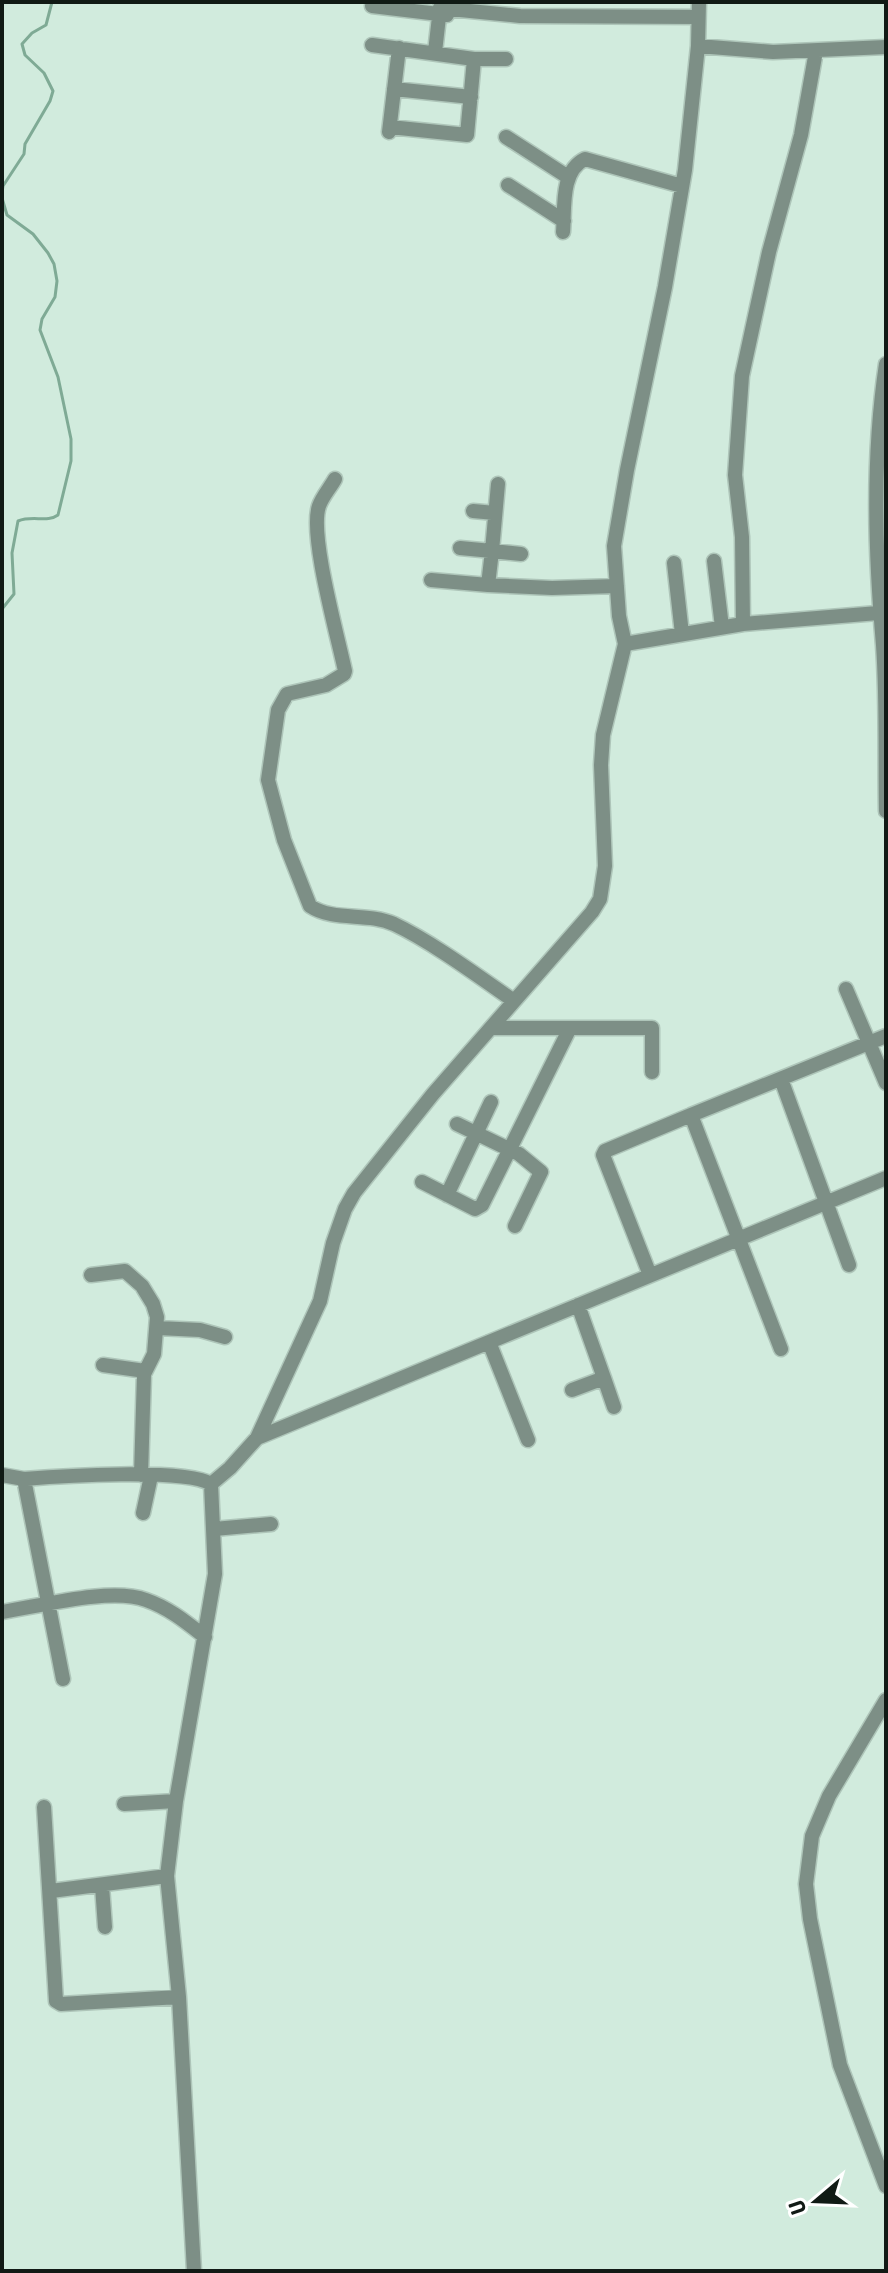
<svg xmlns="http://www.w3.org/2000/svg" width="888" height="2273" font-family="'Asap Condensed',sans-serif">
<rect width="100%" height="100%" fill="#d1ebdd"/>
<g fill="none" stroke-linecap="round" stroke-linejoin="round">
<path stroke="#7faa95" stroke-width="3" d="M2,192L3,186L24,154L25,144L50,101L53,91L44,73L25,55L22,44L32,33L46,25L52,2
M2,198L7,215L33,234L48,253L54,264L57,281L55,297L42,319L40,330L58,377L71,439V461L58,515C47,523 33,515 18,521L12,553L14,594L2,609"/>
<defs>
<path id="minor" d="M372,6L447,15
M372,45L474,59H506
M698,46L773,52L886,47
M435,52L440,8L520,16L698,17
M394,89L471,97
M390,127L467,135L474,59
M389,132L399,48
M506,137L568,177
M508,185L564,221
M563,232C565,209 560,171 585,159L682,186
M886,364C872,457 875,552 883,645C887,700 885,756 886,811
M335,479C330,488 322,497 319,506C309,535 338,637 345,671L344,674L326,685L287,694L278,710L268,780L284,840L310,906C334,922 367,912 394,924C432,942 478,976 514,1001
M473,511L495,513
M460,548L492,551L498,484
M521,554L492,551L488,585L552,588L617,586
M714,561L722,627
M674,563L682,634
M431,580L488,585
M743,624L742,537L735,475L742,376L769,252L801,135L816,51
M625,644L743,624L878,613
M846,989L886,1083
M492,1028H652V1072
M781,1079L849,1265
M457,1124L519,1154L541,1172L515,1226
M422,1182L475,1209L482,1205L570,1028
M447,1195L491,1102
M91,1275L125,1271L142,1286L153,1304L157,1317L154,1354L144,1374L141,1475
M650,1275L603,1155L605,1151L691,1115
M578,1305L604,1378
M158,1328L200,1330L225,1337
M489,1342L528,1440
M781,1349L691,1115L886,1036
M103,1365L145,1371
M572,1390L604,1378L614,1407
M257,1438L886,1178
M2,1475L24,1479C60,1476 185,1468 211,1484
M24,1479L63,1679
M143,1513L151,1476
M214,1529L271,1524
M2,1612C41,1606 111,1587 146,1600C169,1608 186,1622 205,1637
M886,1700L829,1796L812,1836L806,1884L810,1919L840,2065L886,2186
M124,1804L176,1801
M44,1807L56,2001L61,2004L179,1997
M102,1886L105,1927
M51,1891L167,1876
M194,2271L179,1997L167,1876L176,1801L215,1574L211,1484L230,1468L257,1438L320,1301L333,1243L345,1209L354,1193L433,1094L592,912L600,899L605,866L601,765L603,735L625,644L619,616L614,546L627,470L665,287L685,170L698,46L699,2"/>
</defs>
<use href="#minor" stroke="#aec5b9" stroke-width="17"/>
<use href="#minor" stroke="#7d8f86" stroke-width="14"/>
</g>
<rect width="888" height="2273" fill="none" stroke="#111a15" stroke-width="8"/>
<g transform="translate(816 2201) rotate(251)" stroke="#ffffff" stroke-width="6" paint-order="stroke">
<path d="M0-6L14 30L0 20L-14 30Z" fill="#111a15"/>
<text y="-12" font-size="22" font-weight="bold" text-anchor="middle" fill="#111a15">U</text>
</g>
</svg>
